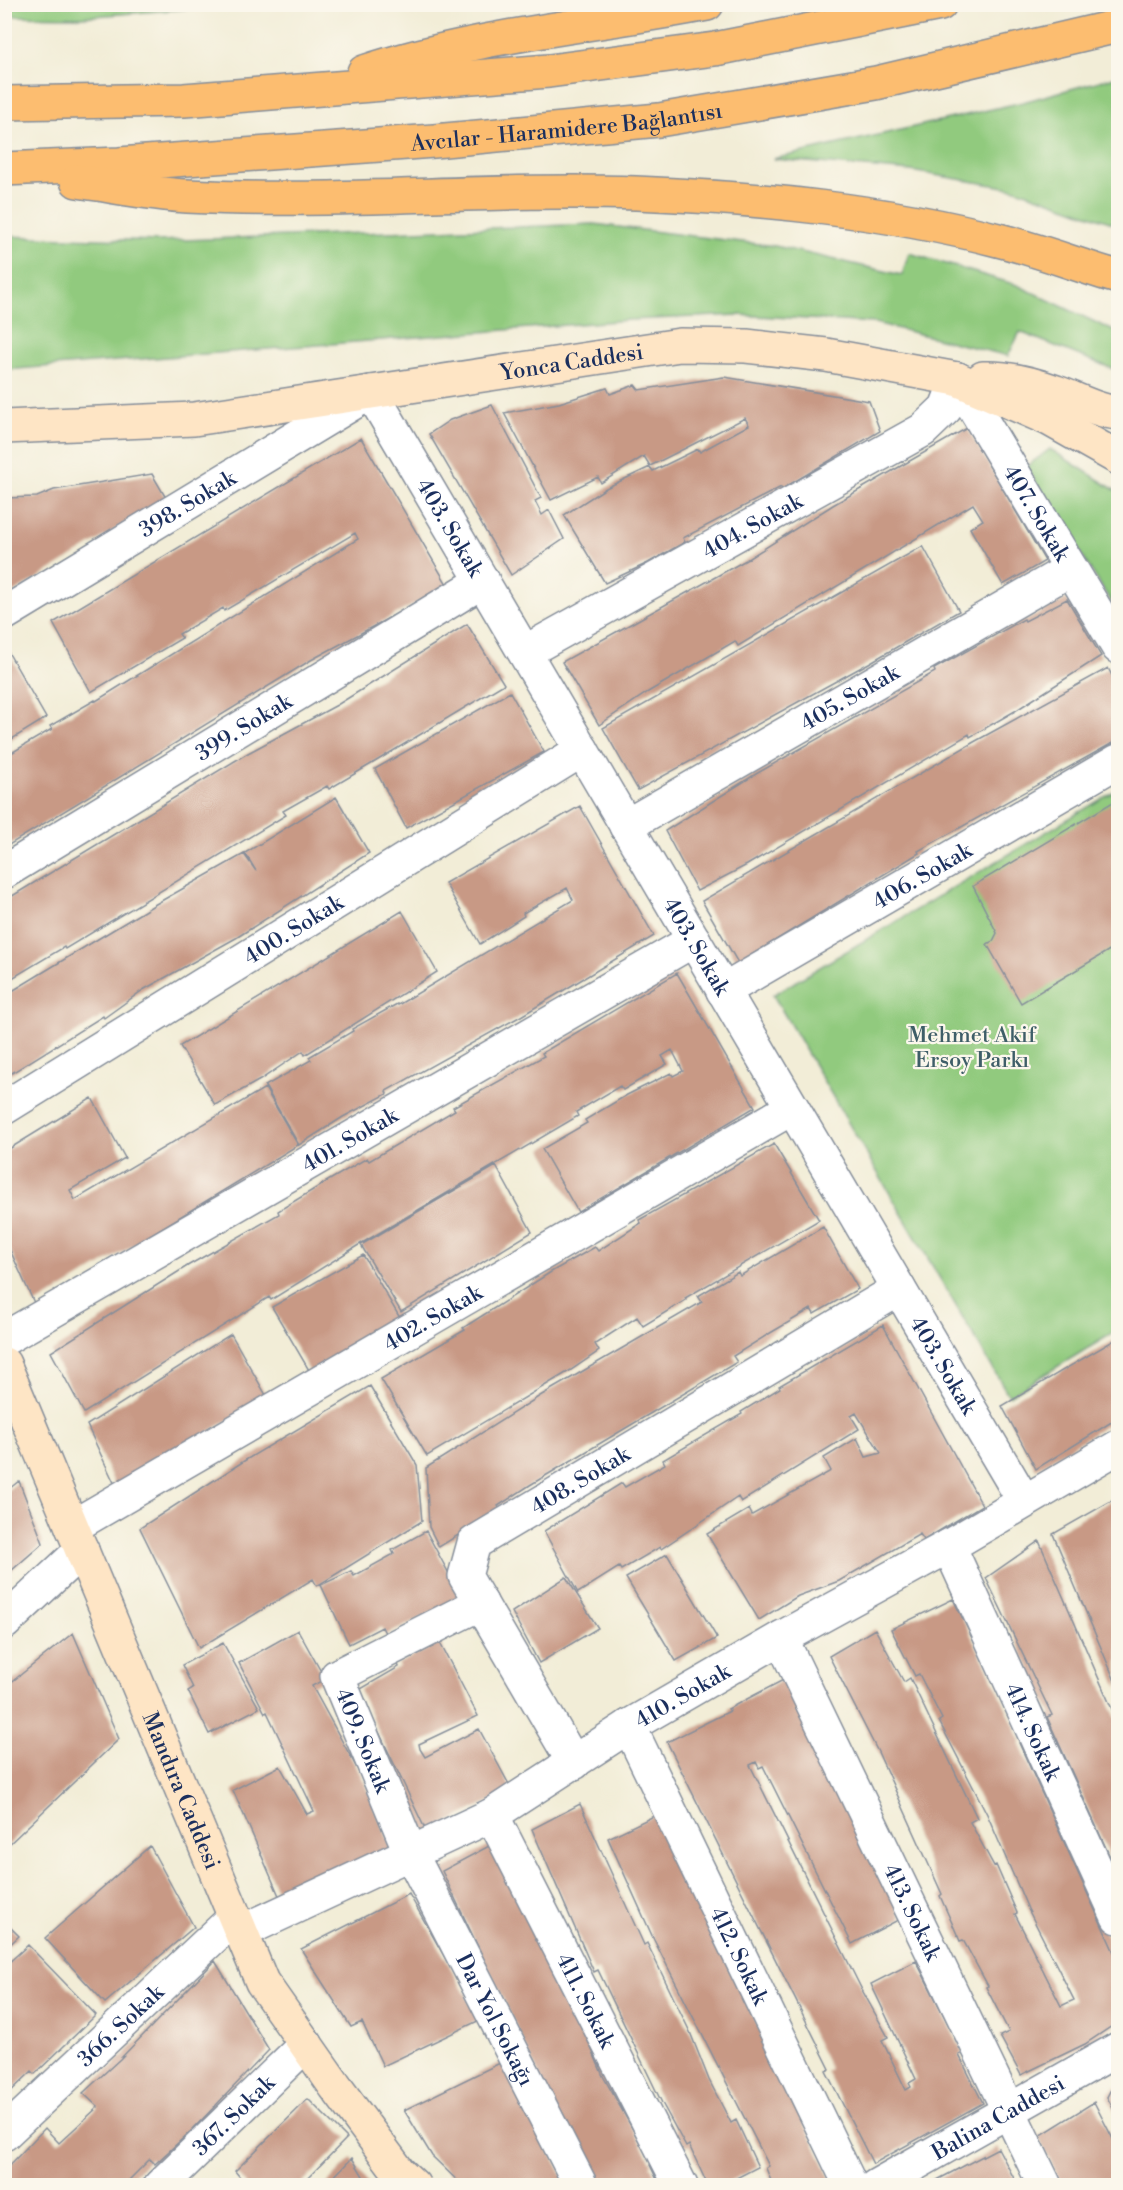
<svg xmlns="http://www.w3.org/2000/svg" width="1123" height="2190" font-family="'Libre Bodoni',serif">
<rect width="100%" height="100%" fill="#fbf7ec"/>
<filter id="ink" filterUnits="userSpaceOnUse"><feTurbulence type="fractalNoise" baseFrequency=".0167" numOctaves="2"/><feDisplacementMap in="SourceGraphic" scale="12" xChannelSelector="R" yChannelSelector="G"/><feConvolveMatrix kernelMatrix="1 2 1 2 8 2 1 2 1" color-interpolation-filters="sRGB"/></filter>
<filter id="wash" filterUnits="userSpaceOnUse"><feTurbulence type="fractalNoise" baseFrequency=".008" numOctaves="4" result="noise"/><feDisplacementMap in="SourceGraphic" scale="24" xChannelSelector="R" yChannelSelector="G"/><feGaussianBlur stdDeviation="1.35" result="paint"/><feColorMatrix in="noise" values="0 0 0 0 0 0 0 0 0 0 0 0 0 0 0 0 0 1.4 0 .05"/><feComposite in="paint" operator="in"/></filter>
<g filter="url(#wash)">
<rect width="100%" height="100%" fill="#f2edd7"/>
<path fill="#91ca7e" stroke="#567c6e" stroke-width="1.5" d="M5,4H238V5L81,17L5,16Z
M1118,76V225L1016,189L911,171L773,159L1023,102Z
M594,224L775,246L902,275L909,253L1017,285L1118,333V371L1020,332L1008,356L875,323L739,315L629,320L5,370V236L159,241Z
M1050,449L1118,492V613L1026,467Z
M1118,789V1330L1009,1396L773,995Z"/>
<g id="blocks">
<path fill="#c89985" d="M724,377L869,401L880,431L782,489L781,487L683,538L685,542L648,563L605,583L564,515L606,488L650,467L653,471L698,449L700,452L749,425L745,418L650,466L644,456L601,483L598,477L551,500L504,413L559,403L607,388L610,394L635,385L639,390Z
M492,405L541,498L535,501L542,515L549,510L564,539L511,575L429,434L450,420Z
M967,428L1045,561L1003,585L970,528L983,520L973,504L738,646L735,641L648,692L599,725L562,662L746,560L833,505Z
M361,438L448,586L311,660L4,848V750L8,755L52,729L50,726L95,700L96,701L358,539L355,533L224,611L223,608L179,634L182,638L91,692L53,623Z
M152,474L166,498L4,599V498L37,497L54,490Z
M923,546L959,611L869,663L638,790L603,728Z
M1067,599L1101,656L1015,711L970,737L969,734L747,865L697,891L665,831L756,774L935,672L934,669L1024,619L1025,621Z
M467,624L504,684L373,763L329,789L327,786L283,811L286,815L65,949L64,947L4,983V901L248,753L337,705Z
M4,645L46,718L4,744Z
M1108,668L1118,687V740L918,851L919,853L738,963L702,901L974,742Z
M510,692L544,752L406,828L375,769Z
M336,797L369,853L236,938L143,990L104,1018L103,1016L4,1078V996L154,905L244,854L256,871L245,853Z
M1118,799V945L1021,1003L987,944L993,941L997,933L973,886Z
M580,806L654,936L521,1016L386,1091L387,1094L343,1117L299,1145L265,1086L311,1060L309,1057L353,1031L352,1029L397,1004L398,1005L573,900L567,888L523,913L524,916L480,944L445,883Z
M402,911L437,972L305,1055L303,1051L260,1080L215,1105L180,1046Z
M677,973L755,1107L578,1212L542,1149L587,1123L585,1120L627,1095L671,1073L673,1076L683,1071L672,1050L662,1056L667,1064L623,1090L620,1086L576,1112L578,1116L357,1246L271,1300L269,1297L84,1413L51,1352L189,1265L279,1214L278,1211L321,1185L367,1158L369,1161L455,1110L453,1107L544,1056L542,1053Z
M265,1088L298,1145L35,1305L5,1239L4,1152L92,1098L125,1158L70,1190L75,1200Z
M774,1144L819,1220L685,1298L686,1300L643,1326L637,1317L595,1344L599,1351L571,1370L427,1456L381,1379L465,1330L463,1328L551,1272L595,1247L598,1251L641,1223L639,1220Z
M496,1166L532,1232L401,1312L361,1245Z
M823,1227L858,1289L814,1314L811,1309L772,1332L733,1356L737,1362L530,1485L498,1506L500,1509L439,1547L429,1527L426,1468L540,1396L702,1302L698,1296L738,1272L740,1276Z
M363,1255L400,1318L310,1372L272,1307Z
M883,1325L982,1505L924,1540L920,1534L839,1581L798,1596L759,1620L707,1534L749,1509L752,1515L831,1471L824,1458L857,1438L866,1457L881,1453L856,1413L851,1416L859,1429L741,1502L738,1497L661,1549L660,1547L621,1570L619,1567L578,1593L544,1531L622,1483L625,1487L665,1464L663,1460L742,1414L741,1412L780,1388L779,1386Z
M231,1334L267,1397L116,1487L87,1425Z
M1118,1338V1418L1036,1469L1002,1406Z
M370,1386L417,1465L422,1521L317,1586L313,1579L199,1648L140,1528L244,1461Z
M19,1481L43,1543L4,1577V1493Z
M1118,1497V1688L1053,1534Z
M426,1531L462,1598L386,1635L382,1627L349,1644L321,1585L351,1571L354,1576L394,1554L392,1550Z
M1039,1541L1118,1723V1855L1111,1859L1047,1717L1052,1715L986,1578Z
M667,1554L717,1638L676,1661L626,1578Z
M566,1577L598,1628L539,1663L512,1612Z
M953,1599L998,1690L1021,1741L1019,1743L1118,1961V2022L1085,2044L1021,2075L1000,2036L1009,2032L986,1987L988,1986L963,1940L960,1941L940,1896L942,1894L878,1752L829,1656L875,1629L904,1682L910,1678L977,1818L970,1822L994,1866L996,1865L1017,1913L1015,1914L1061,2006L1074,2000L1028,1909L987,1814L939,1721L942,1719L919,1674L915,1676L891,1629Z
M298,1630L325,1679L312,1686L365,1783L392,1849L280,1898L233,1790L280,1766L307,1814L314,1811L267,1712L265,1713L239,1663Z
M73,1633L119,1739L4,1849V1688Z
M223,1643L259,1708L209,1734L188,1691L193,1688L182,1665Z
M440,1643L478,1716L419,1744L420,1749L425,1757L479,1729L512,1790L427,1833L359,1690L399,1667L398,1664Z
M787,1678L902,1918L852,1944L763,1766L759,1768L756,1762L750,1765L862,1990L888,2037L882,2040L906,2090L911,2087L909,2083L916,2079L871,1984L916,1961L963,2053L959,2055L983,2103L873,2164L826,2071L830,2069L667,1742L730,1711L728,1709Z
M580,1804L644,1945L647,1943L690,2032L709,2080L731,2123L736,2120L758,2167L721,2186H708L689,2145L686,2147L662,2103L598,1970L594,1972L532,1829Z
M658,1814L834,2186H773L766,2168L769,2166L654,1940L608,1838Z
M491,1845L586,2036L603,2076L652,2164L650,2165L660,2186H598L552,2102L442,1871Z
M150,1846L194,1927L105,2003L45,1938Z
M409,1894L480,2020L383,2066L362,2022L351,2027L301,1949Z
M4,1921L19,1936L4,1950Z
M28,1945L96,2015L35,2074L32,2071L4,2098V1967Z
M215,1961L269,2050L192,2130L155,2164L150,2159L123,2186H4L7,2168L45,2128L59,2143L98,2107L83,2093L120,2059Z
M502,2062L568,2186H463L432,2156L404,2110Z
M1118,2085V2118L1107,2097L1110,2091Z
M308,2099L347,2138L300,2186H247L235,2171Z
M1094,2102L1118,2149V2186H1063L1038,2137Z
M998,2148L1018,2186H927L939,2179Z
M352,2158L369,2186H325Z"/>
</g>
</g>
<g filter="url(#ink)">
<use href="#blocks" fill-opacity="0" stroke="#868e9a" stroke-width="1.5"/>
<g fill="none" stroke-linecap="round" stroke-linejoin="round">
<defs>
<g id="street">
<path id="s1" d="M957,379L1118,647"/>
<path id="s2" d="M4,614L371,392L1024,1501"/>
<path id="s3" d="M525,652L923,430L946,408L957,379"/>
<path id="s4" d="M626,826L1071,569"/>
<path id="s5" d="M4,872L483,581"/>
<path id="s6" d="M723,991L1118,761"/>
<path id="s7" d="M4,1108L582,750"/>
<path id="s8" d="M4,1339L694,940"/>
<path id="s9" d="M72,1527L792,1108"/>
<path id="s10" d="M949,1546L1118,1917"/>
<path id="s11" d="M481,1603L337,1676L411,1854L581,2186"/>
<path d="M4,1623L82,1550"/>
<path id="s12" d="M781,1638L1045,2186"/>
<path id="s13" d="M629,1726L851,2186"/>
<path id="s14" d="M574,1763L465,1576L474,1543L899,1289"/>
<path id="s15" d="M492,1815L681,2186"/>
<path id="s16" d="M241,1932L492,1815L629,1726L781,1638L949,1546L1118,1447"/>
<path id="s17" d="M4,2134L235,1917"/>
<path id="s18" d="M160,2186L306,2044"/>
<path id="s19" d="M876,2186L1118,2049"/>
</g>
<g id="secondary">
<path d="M983,378C1007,377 1034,384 1056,392C1077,399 1096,411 1118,413"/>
<path id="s20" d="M4,427L194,419L680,345L746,346L826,355L957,379L1049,419L1118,458"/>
<path id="s21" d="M4,1364L262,1982L335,2086L399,2172L414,2186"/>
</g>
<g id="highway">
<path d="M364,72C475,35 592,26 707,4"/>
<path d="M4,103L184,100L549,71L715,49L940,4"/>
<path id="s22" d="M4,169L119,164L434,141L659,120L876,83L1118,26"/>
<path d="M77,181C113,186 151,194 187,196C337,204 487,188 636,193C759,198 883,210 1002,241C1041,251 1080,266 1118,277"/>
</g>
</defs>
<use href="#street" stroke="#868e9a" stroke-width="36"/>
<use href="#secondary" stroke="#868e9a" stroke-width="36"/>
<use href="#highway" stroke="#868e9a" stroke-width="36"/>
<use href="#street" stroke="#fff" stroke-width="33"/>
<use href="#secondary" stroke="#fee5c5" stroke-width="33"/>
<use href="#highway" stroke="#fcbd6f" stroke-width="33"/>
</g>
</g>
<g text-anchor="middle" stroke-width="4.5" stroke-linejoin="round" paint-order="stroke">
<g font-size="22" fill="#1b2f5e" stroke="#fbf7ec">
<text dy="8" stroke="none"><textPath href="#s22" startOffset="564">Avcılar - Haramidere Bağlantısı</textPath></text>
<text dy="8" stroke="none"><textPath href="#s20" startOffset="572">Yonca Caddesi</textPath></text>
<text dy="8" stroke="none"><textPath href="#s2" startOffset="214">398. Sokak</textPath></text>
<text dy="8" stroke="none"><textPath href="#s1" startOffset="156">407. Sokak</textPath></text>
<text dy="8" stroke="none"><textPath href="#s3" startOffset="260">404. Sokak</textPath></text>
<text dy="8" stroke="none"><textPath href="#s2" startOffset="586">403. Sokak</textPath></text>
<text dy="8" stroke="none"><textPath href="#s4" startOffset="258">405. Sokak</textPath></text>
<text dy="8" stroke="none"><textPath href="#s5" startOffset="280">399. Sokak</textPath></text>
<text dy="8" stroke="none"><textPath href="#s6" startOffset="230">406. Sokak</textPath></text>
<text dy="8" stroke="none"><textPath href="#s7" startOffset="340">400. Sokak</textPath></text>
<text dy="8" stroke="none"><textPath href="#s2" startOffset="1072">403. Sokak</textPath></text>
<text dy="8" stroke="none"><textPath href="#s8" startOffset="399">401. Sokak</textPath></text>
<text dy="8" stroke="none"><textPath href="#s9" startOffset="417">402. Sokak</textPath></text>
<text dy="8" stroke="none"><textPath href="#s2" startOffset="1558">403. Sokak</textPath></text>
<text dy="8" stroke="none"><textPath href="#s14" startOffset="374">408. Sokak</textPath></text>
<text dy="8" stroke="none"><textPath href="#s16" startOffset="502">410. Sokak</textPath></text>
<text dy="8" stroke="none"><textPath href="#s10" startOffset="204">414. Sokak</textPath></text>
<text dy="8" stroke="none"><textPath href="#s11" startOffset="231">409. Sokak</textPath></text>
<text dy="8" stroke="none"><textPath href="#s21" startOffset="462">Mandıra Caddesi</textPath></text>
<text dy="8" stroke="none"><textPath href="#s12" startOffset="304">413. Sokak</textPath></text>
<text dy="8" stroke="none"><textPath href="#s13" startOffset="255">412. Sokak</textPath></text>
<text dy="8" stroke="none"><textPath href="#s15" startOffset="208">411. Sokak</textPath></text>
<text dy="8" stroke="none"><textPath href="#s11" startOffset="540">Dar Yol Sokağı</textPath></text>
<text dy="8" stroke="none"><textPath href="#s17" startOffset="159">366. Sokak</textPath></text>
<text dy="8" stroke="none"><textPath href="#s18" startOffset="102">367. Sokak</textPath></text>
<text dy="8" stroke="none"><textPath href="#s19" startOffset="140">Balina Caddesi</textPath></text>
</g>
<g font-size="22" fill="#3e5e68" stroke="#fbf7ec">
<text x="972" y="1042">Mehmet Akif<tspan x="972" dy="25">Ersoy Parkı</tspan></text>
</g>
</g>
<rect width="1123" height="2190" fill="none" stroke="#fbf7ec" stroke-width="24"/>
</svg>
